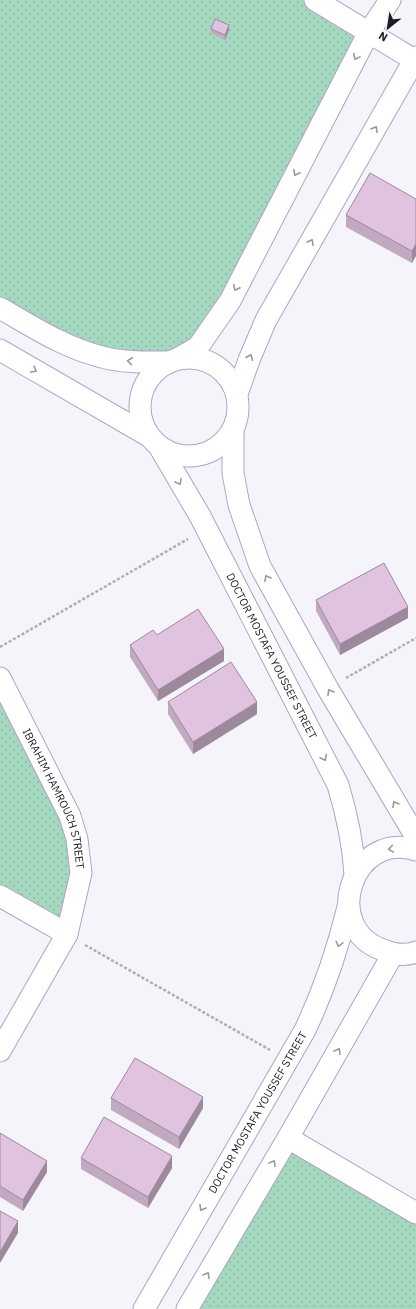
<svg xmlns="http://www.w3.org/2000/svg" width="416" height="1309" font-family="'IBM Plex Sans',sans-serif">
<defs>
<pattern id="park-dots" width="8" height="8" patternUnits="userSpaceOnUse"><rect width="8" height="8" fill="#a4d8bf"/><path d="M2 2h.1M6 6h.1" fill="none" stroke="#8db9a4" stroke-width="1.8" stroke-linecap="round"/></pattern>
</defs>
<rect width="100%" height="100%" fill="#f6f4fb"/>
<path fill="url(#park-dots)" d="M0,0H314L369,32L230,301L169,362L103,357L0,308Z
M0,681L18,712L81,873L67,934L0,896Z
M288,1138L416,1213V1309H187Z"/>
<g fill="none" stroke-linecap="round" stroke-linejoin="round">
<defs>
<g id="minor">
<path d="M315,0L416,61"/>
<path d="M0,308C33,327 65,348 102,357C124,363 147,362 169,362"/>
<path d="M0,350L147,435"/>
<circle cx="189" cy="407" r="49"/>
<path d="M177,359L198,347L230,301L369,32L390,0"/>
<path d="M237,394L249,360L266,320L416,57"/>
<path d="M233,432V473L239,505L260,566L328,689L416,837"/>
<path id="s1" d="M160,448L200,516L338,785C347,815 353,843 355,874"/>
<path id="s2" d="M0,678L70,816L77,839L81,873L67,934L0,1051"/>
<path d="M416,850C352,830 320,928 383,950C393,954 406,956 416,952"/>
<path d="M0,896L67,934"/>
<path d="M288,1138L416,1213"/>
<path id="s3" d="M144,1309L305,1030C325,988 337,952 348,907"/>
<path d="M187,1309L288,1138L393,954"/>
</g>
</defs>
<use href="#minor" stroke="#afa4c4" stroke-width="23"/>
<path stroke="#afacb5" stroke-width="2.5" stroke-dasharray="3 2" stroke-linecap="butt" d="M0,647L188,539
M346,678L416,638
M85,945L270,1050"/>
<use href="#minor" stroke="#fff" stroke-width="21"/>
</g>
<path fill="#c1a9c0" d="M211,29L229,30L225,40L211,33Z
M416,199L412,263L346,227V215Z
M316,600L408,618L340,655L316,611Z
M157,635L224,661L158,701L130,657V645Z
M168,702L257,714L193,754L168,714Z
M111,1098L203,1108L179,1149L111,1110Z
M0,1133L47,1172L23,1211L0,1197Z
M81,1158L172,1168L148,1208L81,1169Z"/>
<path fill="#9d899c" d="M229,25V30L225,40V35Z
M416,244V256L412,263V251Z
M408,607V618L340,655V644Z
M224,649V661L158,701V690Z
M257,702V714L193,754V742Z
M203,1097V1108L179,1149V1137Z
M172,1156V1168L148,1208V1197Z
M47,1161V1172L23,1211V1200Z
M18,1221V1233L0,1263V1252Z"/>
<path fill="#e0c4df" stroke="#9d899c" d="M215,19L229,25L225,35L211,29Z
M370,173L416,199V244L412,251L346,215Z
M384,563L408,607L340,644L316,600Z
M198,609L224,649L158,690L130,645L153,630L157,635Z
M231,662L257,702L193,742L168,702Z
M135,1058L203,1097L179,1137L111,1098Z
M104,1117L172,1156L148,1197L81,1158Z
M0,1133L47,1161L23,1200L0,1186Z
M0,1211L18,1221L0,1252Z"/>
<defs><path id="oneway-chevron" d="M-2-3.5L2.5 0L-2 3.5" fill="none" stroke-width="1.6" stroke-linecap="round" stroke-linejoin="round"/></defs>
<g stroke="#99989d">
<use href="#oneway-chevron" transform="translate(356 57) rotate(118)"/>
<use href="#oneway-chevron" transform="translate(375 129) rotate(-60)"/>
<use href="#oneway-chevron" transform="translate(296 173) rotate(117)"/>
<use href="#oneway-chevron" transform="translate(311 242) rotate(-60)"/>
<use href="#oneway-chevron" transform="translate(236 288) rotate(117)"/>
<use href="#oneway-chevron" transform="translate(250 357) rotate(-67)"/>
<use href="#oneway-chevron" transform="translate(130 361) rotate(-172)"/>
<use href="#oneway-chevron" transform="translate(34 370) rotate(30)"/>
<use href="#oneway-chevron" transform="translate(179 482) rotate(61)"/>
<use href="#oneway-chevron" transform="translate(267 578) rotate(-119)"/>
<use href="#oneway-chevron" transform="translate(330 692) rotate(-120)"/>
<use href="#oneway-chevron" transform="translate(324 758) rotate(63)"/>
<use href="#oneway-chevron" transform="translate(395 804) rotate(-120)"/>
<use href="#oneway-chevron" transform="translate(391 849) rotate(171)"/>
<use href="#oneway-chevron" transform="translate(339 944) rotate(104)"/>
<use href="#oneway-chevron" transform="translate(338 1051) rotate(-60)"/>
<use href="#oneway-chevron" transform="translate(273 1163) rotate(-59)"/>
<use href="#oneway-chevron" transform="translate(202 1208) rotate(120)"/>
<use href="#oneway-chevron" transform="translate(207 1275) rotate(-59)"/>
</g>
<g text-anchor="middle" stroke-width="3.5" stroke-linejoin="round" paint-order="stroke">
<g font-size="11" fill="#1d1925" stroke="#f6f4fb">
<text dy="4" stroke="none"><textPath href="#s1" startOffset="236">DOCTOR MOSTAFA YOUSSEF STREET</textPath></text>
<text dy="4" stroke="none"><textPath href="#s2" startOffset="133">IBRAHIM HAMROUCH STREET</textPath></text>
<text dy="4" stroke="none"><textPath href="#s3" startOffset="227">DOCTOR MOSTAFA YOUSSEF STREET</textPath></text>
</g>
</g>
<g transform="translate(388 28) rotate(210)" stroke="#f6f4fb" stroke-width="3" paint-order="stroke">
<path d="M0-3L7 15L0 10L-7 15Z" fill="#1d1925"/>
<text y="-6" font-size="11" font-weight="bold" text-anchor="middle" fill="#1d1925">N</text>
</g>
</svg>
